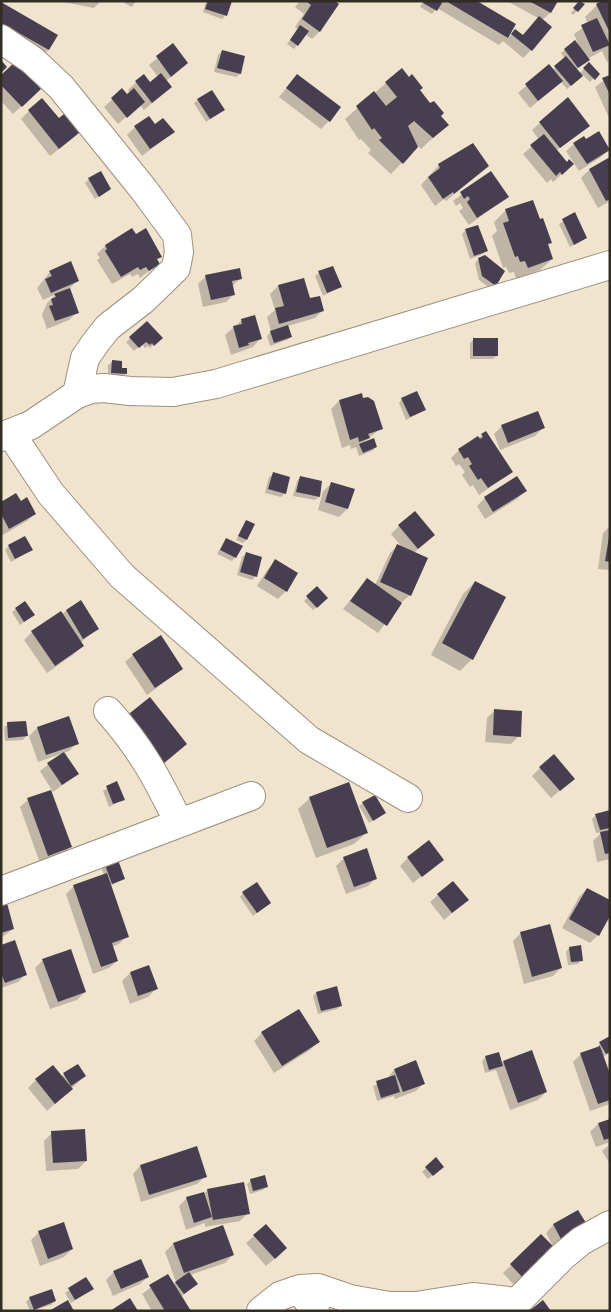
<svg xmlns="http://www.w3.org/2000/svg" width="611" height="1312" font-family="Karla,sans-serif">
<rect width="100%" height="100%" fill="#f0e4cf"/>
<path fill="#0003" d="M58,1H101L94,8Z
M126,1H136L132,7L124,3Z
M206,1H230L226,15L222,19L203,12Z
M300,1H333L320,31L312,39L305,34L294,49L287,44L298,29L295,27L304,14L295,7Z
M423,1H475L514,25L508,38L515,30L522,36L538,18L507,1H556L550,13L542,20L531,50L523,58L503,41L499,45L437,8L432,14L420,7Z
M610,1V60L607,62L602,51L587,59L576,70L579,74L589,64L598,74L590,82L583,75L567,89L561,82L530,108L518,93L549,66L552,70L565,59L561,53L565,50L579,46L574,34L588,24L585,17L597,5Z
M1,4L57,35L48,50L37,61L1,41Z
M583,4L573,15L571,13L577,6Z
M173,45L187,63L166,81L171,87L144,110L140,105L118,124L104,107L122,90L127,96L130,93L128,90L143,76L150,84L158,77L149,65Z
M222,51L240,74L236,77L214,72L218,55Z
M297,75L329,121L321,129L279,97Z
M1,76L40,89L13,114L1,101Z
M610,76V120L595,87Z
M386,83L419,91L447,125L421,149L418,146L391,174L368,153L371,150L361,139L359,140L345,119Z
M198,100L223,110L206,122L194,103Z
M29,111L74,137L50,156L21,119Z
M540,123L588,126L556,151L564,172L553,182L551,179L547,183L523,154L539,140L532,130Z
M169,125L174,132L142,156L127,135L135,127Z
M574,144L609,149L601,157L579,171L566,151Z
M610,158V201L598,208L581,178L589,170Z
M439,165L488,166L446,201L444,199L435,206L421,185Z
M491,172L507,197L469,225L459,211L463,208L460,203L456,206L453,201Z
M89,179L110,189L95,199L85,183Z
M506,210L550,243L547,246L552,259L540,270L516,279L514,272L509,273L506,267L503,268L492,236L497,231L494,222Z
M574,214L586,238L570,247L559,224Z
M131,230L160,257L156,260L158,264L140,278L138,274L132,277L130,274L112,284L97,260L100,258L97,254L105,246Z
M466,230L486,251L483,254L470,259L462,234Z
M479,259L495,285L491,289L479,280L475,263Z
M50,272L77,281L69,289L77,312L69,320L47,329L42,315L47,303L56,294L43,300L37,288Z
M319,273L340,287L323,296L315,276Z
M206,276L241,278L232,286L234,294L226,302L203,307L198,284Z
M304,279L309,300L323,310L315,318L288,326L291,337L287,340L270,346L267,336L271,332L267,317L275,310L270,294L278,286Z
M242,320L260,339L253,347L231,355L225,335Z
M147,323L161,338L150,348L148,346L145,348L142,344L134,351L126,342Z
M474,339L497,355L493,359H470V343Z
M112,362L126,373L122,377H108V365Z
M402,399L425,410L406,420L399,403Z
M339,401L381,428L362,444L376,447L372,451L359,456L356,447L351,449L350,445L342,448L331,409Z
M502,426L543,428L535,436L500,450L494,434Z
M486,433L511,472L479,495L473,485L470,487L462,475L465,472L459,464L456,466L451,458L459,450Z
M273,474L285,493L281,497L265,493L269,477Z
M300,477L321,482L319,497L315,500L293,496L297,481Z
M517,478L525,491L517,499L485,519L477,506L485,498Z
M331,484L347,509L339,517L318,510L323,491Z
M20,503L35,514L27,521L1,536V504Z
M246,522V540L243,543L236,540Z
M399,526L433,535L414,553L410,595L401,603L378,633L343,609L367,580L375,585L390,553L398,545L402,547L391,534Z
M610,526V570L598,569L603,533Z
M226,539L235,557L232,561L217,554Z
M9,546L31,550L11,562L5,550Z
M246,554L256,576L252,580L237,575L242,557Z
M276,561L286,591L278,599L257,586L268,569Z
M475,582L472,659L460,671L431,655L463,594Z
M317,588L326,598L313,610L304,601Z
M81,602L97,629L80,643L82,646L74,654L47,673L24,640L32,632Z
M16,609L33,615L20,625L12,612Z
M133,655L182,669L147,695L125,662Z
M495,710L519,736L511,744L485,742L487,718Z
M68,718L77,743L69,751L63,753L77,774L53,792L40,771L61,754L38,762L29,736L37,728Z
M8,724L26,736L23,740L5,741L4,727Z
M540,768L565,786L551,798L532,776Z
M117,783L123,799L109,807L103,791Z
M310,798L366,833L354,844L316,858L298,809Z
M28,800L70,847L63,855L40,863L20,807Z
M363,803L384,813L369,823L359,806Z
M610,812V859L597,862L593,841L602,832L596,833L592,819L596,815Z
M344,858L376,878L368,886L346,894L336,866Z
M408,858L442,860L413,883L400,866Z
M105,863L124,879L110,886L127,936L119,944L112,947L117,961L109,968L93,974L66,894L74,886L104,875L101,867Z
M587,889L598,935L590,943L562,928L579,897Z
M243,893L266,906L253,916L240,897Z
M438,895L467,900L444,920L430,902Z
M1,907L13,929L1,938Z
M521,933L561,968L553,976L524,984L513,941Z
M1,947L26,974L18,982L1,988Z
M569,948L581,960L578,964L568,965L566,952Z
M43,960L85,992L77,1000L50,1009L35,968Z
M148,966L156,989L148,997L130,1004L122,981L130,973Z
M316,993L341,1005L337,1009L318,1014L313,996Z
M262,1033L318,1042L310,1050L274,1073L254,1041Z
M610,1037V1053L602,1057L610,1078V1104L590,1111L573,1062L581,1054L597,1048L600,1043Z
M486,1057L501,1064L503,1062L546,1092L538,1100L510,1110L496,1070L485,1073L482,1061Z
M78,1065L85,1076L47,1111L28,1088L36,1080L61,1077Z
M394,1070L424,1083L416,1091L395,1099L394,1096L377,1101L373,1086L387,1079Z
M610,1120V1142L596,1147L590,1132L598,1124Z
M52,1133L86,1161L78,1169L46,1171L44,1141Z
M610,1144V1164L602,1151Z
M436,1159L438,1170L428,1179L422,1172Z
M140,1166L205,1177L197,1184L141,1202L133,1174Z
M251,1180L266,1186L263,1190L250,1194L247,1184Z
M208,1190L248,1213L240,1221L205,1227V1223L186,1230L179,1206L187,1198L203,1194Z
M577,1211L586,1226L554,1248L546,1233L553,1225Z
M222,1227L233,1255L225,1263L190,1275L196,1284L181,1297L190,1311H152L142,1294L167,1275L173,1285L176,1282L165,1252L173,1244Z
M39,1232L72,1249L64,1257L40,1266L31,1240Z
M254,1236L278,1256L266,1266L246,1243Z
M541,1236L553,1248L515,1286L503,1273Z
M114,1272L148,1277L140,1284L113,1296L106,1280Z
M86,1279L92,1289L71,1303L65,1293Z
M30,1298L55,1301L51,1305L30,1311L26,1302Z"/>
<path fill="#473f50" d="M208,1H232L227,16L205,9Z
M306,1H335L339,4L320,32L302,19L311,5Z
M424,1H440L442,3L437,11L423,3Z
M446,1H477L516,24L508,38Z
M529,1H558L551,13Z
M579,1L585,4L578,12L573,8Z
M601,1H610V33L596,4Z
M1,2L58,35L49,50L1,23Z
M539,16L552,27L532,51L511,34L515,29L523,35Z
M597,18L610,45L593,52L581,25Z
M300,25L309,31L298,46L290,40Z
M575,40L590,60L578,68L564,49Z
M173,43L188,63L171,77L156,56Z
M222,50L245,56L241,74L217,68Z
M566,56L583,76L571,86L554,66Z
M1,60L7,67L1,73Z
M16,61L41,89L22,107L1,85V75Z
M589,62L600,74L595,80L583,68Z
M549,64L563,81L538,101L525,84Z
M402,68L409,77L412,74L423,88L420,90L430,103L434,101L444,113L441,116L449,125L433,138L414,121L408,126L418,147L403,164L379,140L382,138L374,128L372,130L356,106L374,91L386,106L397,97L385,82Z
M161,73L172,87L152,103L135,81L144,74L150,82Z
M297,74L341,107L330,122L286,88Z
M610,75V95L602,78Z
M122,88L127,94L134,88L145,102L127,118L111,98Z
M212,90L225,110L210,119L197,99Z
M568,97L590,126L560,148L539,122Z
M42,98L59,118L69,110L84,129L59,149L28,110Z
M149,116L155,124L163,118L175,132L150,149L134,126Z
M599,131L610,150L587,164L573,143L584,136L586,139Z
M544,134L567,162L569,159L574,164L562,175L560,172L556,176L530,145Z
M473,143L489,166L454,194L453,192L443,199L428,177L440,168L438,164Z
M610,157V199L606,201L589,169Z
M101,171L111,189L99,197L88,178Z
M491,171L509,197L477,218L467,202L470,199L468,196L464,199L460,192Z
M533,200L540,219L543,218L552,243L548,244L553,259L528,268L525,261L520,262L518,256L515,257L503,223L509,221L505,209Z
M575,212L587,238L574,245L562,219Z
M478,225L488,251L474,256L465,229Z
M132,228L136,234L146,228L162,257L157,259L160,264L149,271L146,267L140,270L138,267L121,277L105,251L107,249L105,245Z
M485,255L505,271L496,286L482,276L478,258Z
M71,261L79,281L51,293L45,279L52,276L49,271Z
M333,266L342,287L327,293L318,271Z
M240,268L242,279L232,281L235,295L211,300L205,275Z
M304,278L310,298L320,296L324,311L279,324L275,308L284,306L278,285Z
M70,288L79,313L55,321L49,306L53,305L51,299L56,297L54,294Z
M255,315L262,339L248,343L249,345L239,348L233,326L242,324L241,319Z
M147,321L163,338L154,346L152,343L150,345L146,342L139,348L129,337Z
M288,325L292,337L274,343L270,331Z
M473,338H498V356H473Z
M112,360L122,361V368H127V374L111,373Z
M417,391L426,410L410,417L401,398Z
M362,393L363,398L368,397L374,401L383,429L368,434L370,438L359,442L358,437L350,440L339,400Z
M538,411L545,428L508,443L501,425Z
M486,431L513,472L488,488L481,478L478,480L469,466L472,464L468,457L464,459L458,449L478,436L480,439L483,437L481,434Z
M374,438L377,447L363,453L359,444Z
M273,472L290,477L286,494L268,489Z
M300,476L322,481L320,497L296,492Z
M517,476L527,491L493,512L484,497Z
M331,482L355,489L348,509L325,502Z
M16,493L21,501L27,497L36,514L9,529L1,514V502Z
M415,511L435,535L418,549L398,525Z
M246,520L255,524L247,540L238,536Z
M25,536L33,550L15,559L8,545Z
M609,537H610V562L605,561Z
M226,538L243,546L236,558L220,550Z
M397,544L428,558L411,596L380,582Z
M246,552L262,557L257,577L240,572Z
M275,559L298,573L287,592L264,578Z
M367,578L402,603L387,626L350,601Z
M475,581L506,597L473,660L442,643Z
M317,586L328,598L317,608L306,596Z
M81,600L99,629L83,639L66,610Z
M25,601L35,615L24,622L15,608Z
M61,611L84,646L55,666L31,631Z
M161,635L183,669L155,688L132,654Z
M150,697L187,744L163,764L125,717Z
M494,709L522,711L521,737L493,735Z
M69,716L79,744L46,755L37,727Z
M26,721L28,736L8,738L7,722Z
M64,752L79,774L62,785L47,763Z
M554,754L575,779L560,791L539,767Z
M117,781L125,800L113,804L106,786Z
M349,782L368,833L327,848L309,797Z
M51,790L72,847L48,856L27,798Z
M375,795L386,813L373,821L362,802Z
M610,810V828L600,830L595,814Z
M610,830V853L605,854L600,832Z
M429,840L444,860L422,877L407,857Z
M367,848L377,879L354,887L343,857Z
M117,857L125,879L112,884L104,862Z
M107,873L129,937L112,943L118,961L101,967L73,885Z
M453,881L469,900L452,913L437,894Z
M257,882L271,903L257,913L242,892Z
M587,888L610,900V916L599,936L569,919Z
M7,903L14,929L1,933V905Z
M550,924L562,968L532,977L520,932Z
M15,940L27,975L5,983L1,973V945Z
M581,945L583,961L571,962L569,947Z
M71,949L86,992L58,1002L42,959Z
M149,965L158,989L138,996L130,972Z
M337,986L342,1006L321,1011L316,992Z
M299,1009L320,1042L282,1066L261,1032Z
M610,1036V1052L606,1054L599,1042Z
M600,1046L610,1074V1100L598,1104L580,1053Z
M532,1050L547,1092L518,1103L503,1061Z
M499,1052L503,1066L489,1070L485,1056Z
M416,1060L425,1084L403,1092L394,1069Z
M78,1064L86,1076L71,1086L63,1073Z
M53,1065L73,1089L55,1104L35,1079Z
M395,1075L400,1092L381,1098L376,1081Z
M610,1119V1138L604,1140L598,1123Z
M85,1129L87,1161L53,1163L51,1131Z
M197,1146L207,1177L149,1195L140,1165Z
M436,1157L444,1167L433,1176L425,1167Z
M265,1175L268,1187L253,1191L250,1179Z
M244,1182L250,1214L213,1220L207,1189Z
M204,1192L212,1217L194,1223L186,1197Z
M578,1210L588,1226L562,1241L553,1224Z
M64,1222L73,1249L48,1259L38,1231Z
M266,1224L287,1248L275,1259L253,1235Z
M223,1225L234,1255L184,1273L173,1243Z
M541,1234L555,1248L524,1279L510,1264Z
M141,1259L149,1277L121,1289L113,1271Z
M189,1272L198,1284L184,1294L175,1282Z
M168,1274L191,1311H165L149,1285Z
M86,1277L94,1289L75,1300L68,1288Z
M52,1289L56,1301L34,1310L29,1297Z
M130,1298L138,1311H110Z
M68,1300L74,1311H49Z
M543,1300L551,1311H529Z"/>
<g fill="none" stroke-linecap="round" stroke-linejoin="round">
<defs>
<path id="minor" d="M1,39L32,60L61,87L144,190L177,235L179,252L176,268L143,300L108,327L96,342L85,358L77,394
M11,434L51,494L122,576L309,740L408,798
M1,437L31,425L77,394L91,389L104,388L130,391L173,392L216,384L610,265
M108,711C141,748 157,778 179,823
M1,891L251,796
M300,1289L318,1288L350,1299L389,1306H416L473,1297L517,1302
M261,1311L280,1296L300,1289L315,1311
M508,1311L563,1256L581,1241L610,1225"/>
</defs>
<use href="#minor" stroke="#9d917e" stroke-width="30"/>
<use href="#minor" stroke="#fff" stroke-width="28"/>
</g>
<rect width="611" height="1312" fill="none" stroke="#312d25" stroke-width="5"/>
</svg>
